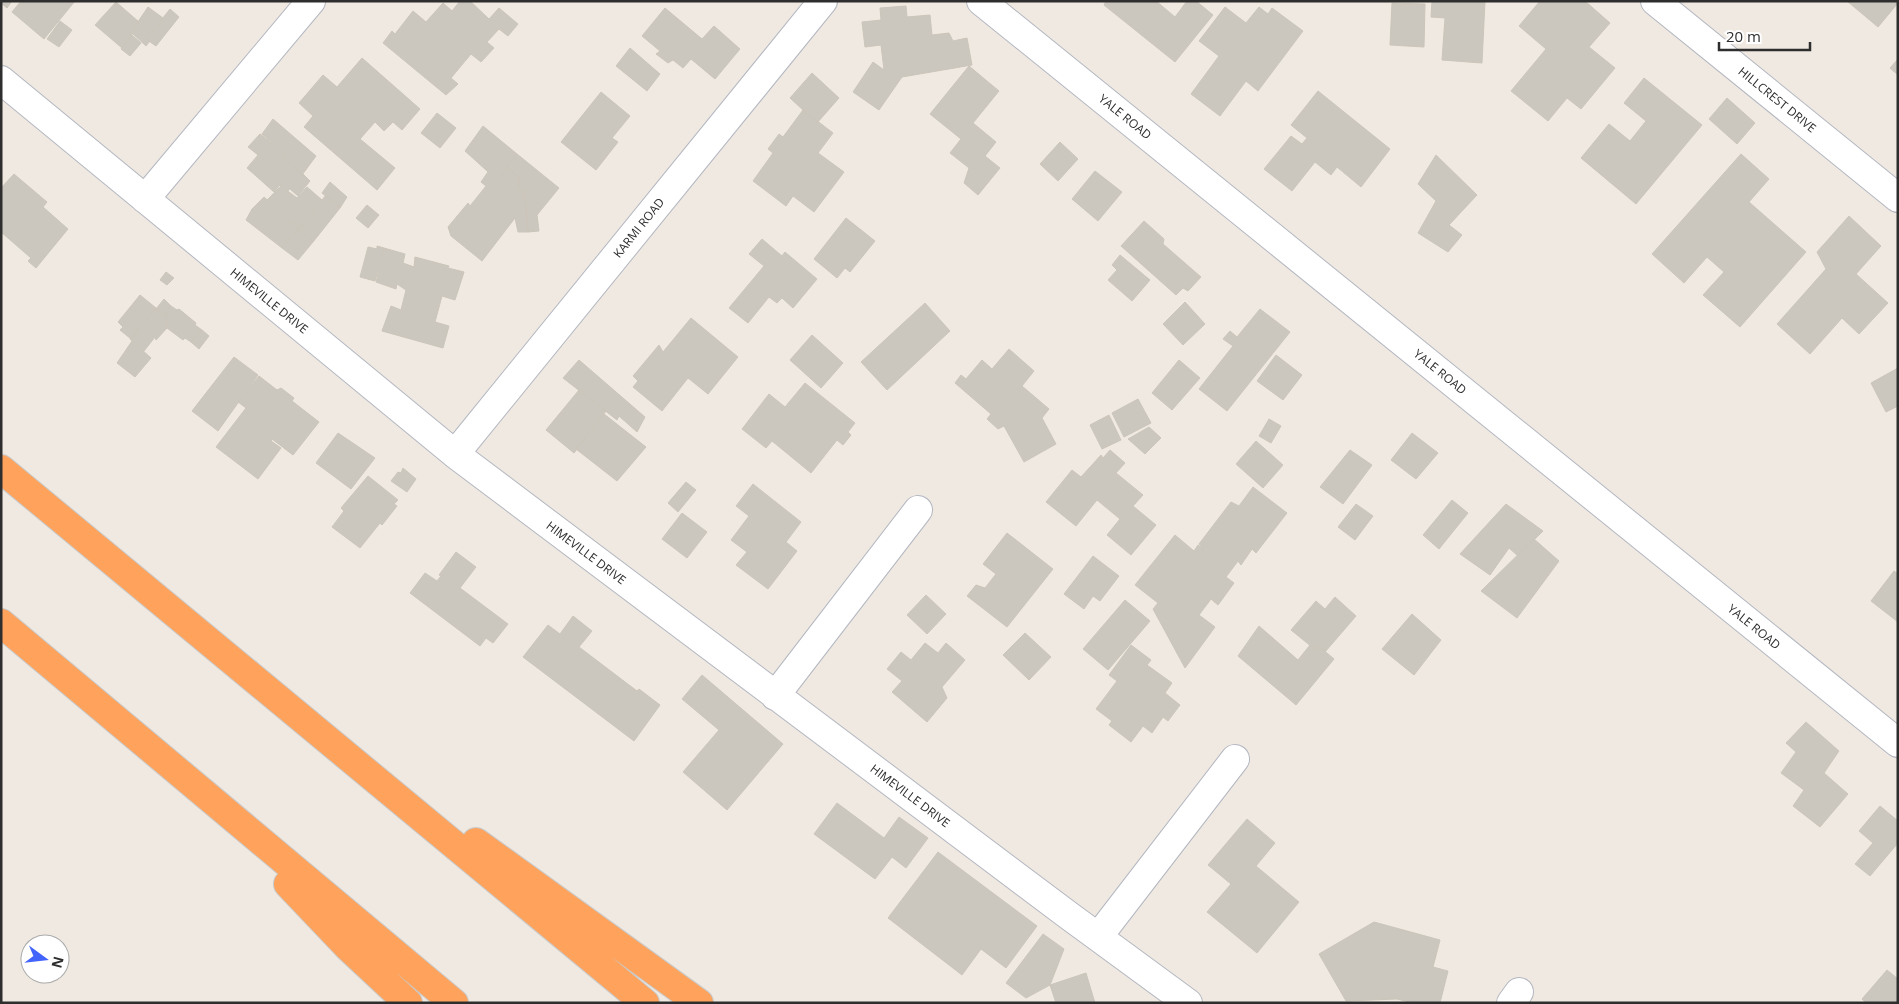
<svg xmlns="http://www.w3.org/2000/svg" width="1899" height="1004" font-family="'Open Sans',sans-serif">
<rect width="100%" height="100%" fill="#efe9e1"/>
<path fill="#cbc7bf" stroke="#cbc5ba" d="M1,1H12L7,8L1,3Z
M21,1H75L44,39L12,12Z
M460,1H470L489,19L499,8L518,24L508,36L499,29L487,42L494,48L481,62L471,54L451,78L458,84L446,95L383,43L392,31L395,34L413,11L426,22L443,3L452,11Z
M1106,1H1156L1175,17L1187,1H1196L1213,15L1175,62L1104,5Z
M1432,1H1485L1482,63L1442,60L1445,18L1431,17Z
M1540,1H1585L1610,23L1589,47L1615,68L1581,109L1567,98L1548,121L1511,91L1546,49L1519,26Z
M1847,1H1898V3L1878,27Z
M116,2L139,22L131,32L132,35L122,48L95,25Z
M1392,3L1425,4L1424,47L1390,45Z
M906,6L907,17L930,15L932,35L949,33L953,41L967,38L972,65L902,77L879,110L853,92L873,62L884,70L881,45L865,47L862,22L881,20L880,8Z
M148,7L163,18L146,39L150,41L146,46L131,32Z
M1225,7L1246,23L1259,7L1268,14L1272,8L1303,31L1258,91L1246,81L1220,116L1191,94L1219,56L1199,41Z
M665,8L702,39L714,26L740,49L715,79L691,59L683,68L673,60L668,63L656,54L660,51L642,36Z
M170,9L179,17L156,46L146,39Z
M60,21L72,30L59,47L47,39Z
M132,35L141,43L130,56L121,49Z
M630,48L660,74L647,91L616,66Z
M362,58L420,109L402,130L393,122L384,131L375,122L360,139L395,168L377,190L304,127L313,116L299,103L323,75L337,87Z
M1898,59V75L1890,68Z
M969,66L999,91L973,123L996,142L985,156L1000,168L978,195L964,183L969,168L950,153L961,139L930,114Z
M812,73L839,98L817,123L790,98Z
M1644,78L1702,125L1636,204L1581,158L1609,124L1630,141L1646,121L1624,103Z
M1318,91L1390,149L1361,187L1337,167L1331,175L1315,162L1292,191L1264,169L1291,136L1302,144L1307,138L1291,125Z
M601,92L630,116L612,138L618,142L596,170L561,142Z
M1727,98L1755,123L1737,144L1709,119Z
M803,110L833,133L818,153L844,172L814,212L793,196L786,206L753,181L773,153L768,149L779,134L783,137Z
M437,113L456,128L440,148L421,133Z
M273,119L316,156L302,175L283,157L285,153L262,134Z
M483,126L517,154L497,180L465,151Z
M260,134L285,153L283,157L302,175L287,192L280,185L274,192L247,168L258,155L248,147Z
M1060,142L1078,159L1058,181L1040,164Z
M517,154L559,188L537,215L539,231L528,232L524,191L518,186L519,177L507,167Z
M1741,154L1769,179L1749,202L1806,252L1740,327L1703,295L1724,272L1707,257L1684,283L1652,254Z
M1436,155L1477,195L1449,225L1462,235L1448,252L1418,233L1436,201L1418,184Z
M507,167L519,177L518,186L524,191L528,232H518L515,218L482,261L451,236L448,227L468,203L470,206L486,186L481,182L488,172L497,180Z
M1095,171L1122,192L1098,221L1072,199Z
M14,174L47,202L43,207L68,229L36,268L28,261L31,258L1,232V188Z
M303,174L310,181L298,196L290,189Z
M330,182L347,197L340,208L322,193Z
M281,186L297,198L307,187L322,200L299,229L267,200Z
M326,195L340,208L313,242L299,229Z
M264,197L299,229L282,248L246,220L252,209Z
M367,205L379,215L368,228L356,218Z
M1849,216L1881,246L1856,274L1888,303L1859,334L1842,318L1810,354L1777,324L1826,269L1817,252Z
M846,218L875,241L850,272L845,268L837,278L814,259Z
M1144,221L1164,239L1163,244L1201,277L1188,291L1183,288L1176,295L1121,246Z
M299,229L313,242L298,260L282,248Z
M762,239L782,256L785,252L817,279L793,308L782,298L777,303L769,297L748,323L729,308L764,266L749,254Z
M377,246L384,248L375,281L360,277L368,247L377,249Z
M384,248L405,254L403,263L414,267L415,257L449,266L448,268L464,272L455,300L442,296L435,322L449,326L443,348L382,331L391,306L401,310L406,290L397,284L396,289L376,282Z
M1120,255L1150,280L1132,301L1108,280L1117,270L1112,265Z
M166,272L174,278L167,285L160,280Z
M140,295L156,308L131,339L120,330L123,327L118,322Z
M164,299L171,306L165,315L156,309Z
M1185,302L1205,324L1183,345L1163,324Z
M925,303L950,331L887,390L861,362Z
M171,306L177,310L179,309L196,323L195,325L202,330L191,342L185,338L183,340L167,328L165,315Z
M156,308L165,315L167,328L156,340L155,337L144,351L130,339Z
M1260,309L1290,332L1227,411L1199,389L1233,346L1223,339L1230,331L1237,337Z
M691,318L738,357L708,394L688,378L662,411L633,387L638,381L633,376L659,345L663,352Z
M202,330L209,336L199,349L191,342Z
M812,335L843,363L821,388L790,360Z
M132,341L151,358L135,377L117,363Z
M1009,349L1034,371L1022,386L1049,409L1042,418L1056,444L1024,462L1004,426L998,429L987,419L991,414L955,383L961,375L966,379L982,360L992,369Z
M1276,355L1302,375L1283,400L1257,381Z
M234,357L258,375L218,431L192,411Z
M579,360L645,417L637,432L619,416L617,420L563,378Z
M1179,360L1200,378L1172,410L1152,393Z
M1898,368V406L1886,412L1871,383Z
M259,376L277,390L281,388L294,398L292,401L319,422L293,455L272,439L271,441L281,448L258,479L216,447L246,408L238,402Z
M805,383L855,423L848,432L851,435L843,445L837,440L811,473L772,441L766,448L742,429L769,394L785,407Z
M579,390L606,411L574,453L546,430Z
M1138,399L1151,423L1124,437L1112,413Z
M604,414L646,447L617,481L576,449Z
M1109,415L1121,440L1102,449L1090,425Z
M1269,419L1281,426L1271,443L1259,436Z
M1149,427L1161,438L1145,454L1128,439Z
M338,433L375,458L351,489L316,463Z
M1412,433L1438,453L1416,479L1391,460Z
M1256,441L1283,465L1263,488L1236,464Z
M1110,450L1125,463L1116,473L1143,495L1133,506L1156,525L1131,555L1107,535L1120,519L1097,500L1076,526L1046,502L1072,470L1081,477L1101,455L1103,458Z
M1350,450L1372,465L1343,504L1320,487Z
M403,468L416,479L407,492L391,481L398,472L401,473Z
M368,476L398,500L394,504L397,506L382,525L380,523L360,548L332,527L344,511L341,508Z
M686,482L696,490L678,512L668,503Z
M753,484L801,522L786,542L797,551L768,589L736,565L747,552L731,540L749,516L736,506Z
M1253,487L1287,513L1256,553L1252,549L1241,565L1238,561L1226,577L1234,583L1218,605L1211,599L1199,615L1215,627L1185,668L1153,609L1158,603L1135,585L1175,535L1194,551L1198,545L1203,549L1199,544L1231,502L1239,506Z
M1452,500L1468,513L1439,549L1423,535Z
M1356,504L1373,516L1355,540L1338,527Z
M1506,504L1543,531L1518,556L1509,548L1490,575L1460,554Z
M682,513L707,532L687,558L662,539Z
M1007,533L1053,569L1007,627L967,596L976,585L985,588L996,574L983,564Z
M1534,539L1559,561L1517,618L1481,591Z
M456,552L476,567L460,588L508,624L493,643L486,638L480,646L410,593L425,573L437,581L441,576L439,575Z
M1093,556L1119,576L1100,601L1093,596L1084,609L1064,594Z
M1894,571L1898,574V622L1871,601Z
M926,595L946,614L927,634L907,615Z
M1335,597L1356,616L1325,652L1321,648L1317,651L1291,630L1316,601L1325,609Z
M1125,600L1150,621L1108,670L1083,649Z
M1412,614L1441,640L1414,675L1382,649Z
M573,616L592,631L579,647L637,691L639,689L660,705L634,741L523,657L548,625L560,634Z
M1259,626L1298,660L1310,645L1321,648L1334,659L1296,705L1238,656Z
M1025,633L1051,657L1029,680L1003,655Z
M925,643L938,653L946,643L965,660L942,687L947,698L927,722L892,692L902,681L887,669L901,652L911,660Z
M1131,645L1151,660L1147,665L1172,683L1165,693L1180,705L1168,721L1163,717L1152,733L1143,726L1131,742L1109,725L1112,721L1096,709L1117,681L1109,675Z
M702,675L783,744L727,810L683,772L719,730L682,699Z
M1806,722L1839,751L1824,773L1848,794L1820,827L1793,806L1804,790L1781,773L1796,752L1786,743Z
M837,803L884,838L899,817L928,838L906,868L892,857L875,879L814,834Z
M1880,806L1898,821V843L1870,876L1855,864L1873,843L1859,831Z
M1247,819L1275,843L1256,866L1299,902L1257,953L1207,912L1231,884L1208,865Z
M938,852L1037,926L1006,968L981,949L962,975L888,918Z
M1374,922L1440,940L1433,967L1448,971L1440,1003H1413L1397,999L1346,1001L1319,954Z
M1043,934L1064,949L1050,985L1026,998L1006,983Z
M1887,970L1898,979V1003H1866L1862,999Z
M1086,973L1095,1003H1056L1050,985Z"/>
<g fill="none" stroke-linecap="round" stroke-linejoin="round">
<defs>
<path id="minor" d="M981,1L1898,743
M1655,1L1898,198
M1,80L455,454L1068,915L1188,1003
M145,199L311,1
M455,454L823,1
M775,696L918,510
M1098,937L1235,759
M1511,1003L1519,992"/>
<path id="highway" d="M1,469L645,1003
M1,623L454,1003
M476,842L699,1003
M288,884L348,947L408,1003"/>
</defs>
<use href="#minor" stroke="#b4b7c1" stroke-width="30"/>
<use href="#highway" stroke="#c9c9c9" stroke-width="30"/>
<use href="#minor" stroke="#fff" stroke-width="28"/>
<use href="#highway" stroke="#ffa35c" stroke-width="28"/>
</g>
<g text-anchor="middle" stroke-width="4.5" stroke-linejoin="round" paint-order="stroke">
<g font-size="12" fill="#2e2e2e" stroke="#fff">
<text transform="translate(1777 100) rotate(39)" y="4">HILLCREST DRIVE</text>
<text transform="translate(1125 117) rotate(39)" y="4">YALE ROAD</text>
<text transform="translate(639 228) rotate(-51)" y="4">KARMI ROAD</text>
<text transform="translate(269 301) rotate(39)" y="4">HIMEVILLE DRIVE</text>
<text transform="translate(1440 372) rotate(39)" y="4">YALE ROAD</text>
<text transform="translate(586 553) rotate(37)" y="4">HIMEVILLE DRIVE</text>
<text transform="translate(1754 627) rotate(39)" y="4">YALE ROAD</text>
<text transform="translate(910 796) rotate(37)" y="4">HIMEVILLE DRIVE</text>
</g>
</g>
<rect width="1899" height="1004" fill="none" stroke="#2e2e2e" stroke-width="5"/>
<g transform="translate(45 959) rotate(105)"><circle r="24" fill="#ffffff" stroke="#ababab"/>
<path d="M0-4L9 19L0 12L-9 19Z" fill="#4264fb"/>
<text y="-8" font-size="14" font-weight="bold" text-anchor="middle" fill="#2e2e2e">N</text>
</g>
<path d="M1719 42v8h91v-8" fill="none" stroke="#2e2e2e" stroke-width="2.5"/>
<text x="1726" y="42" font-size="15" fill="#2e2e2e" stroke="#ffffff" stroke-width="4" paint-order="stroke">20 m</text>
</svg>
